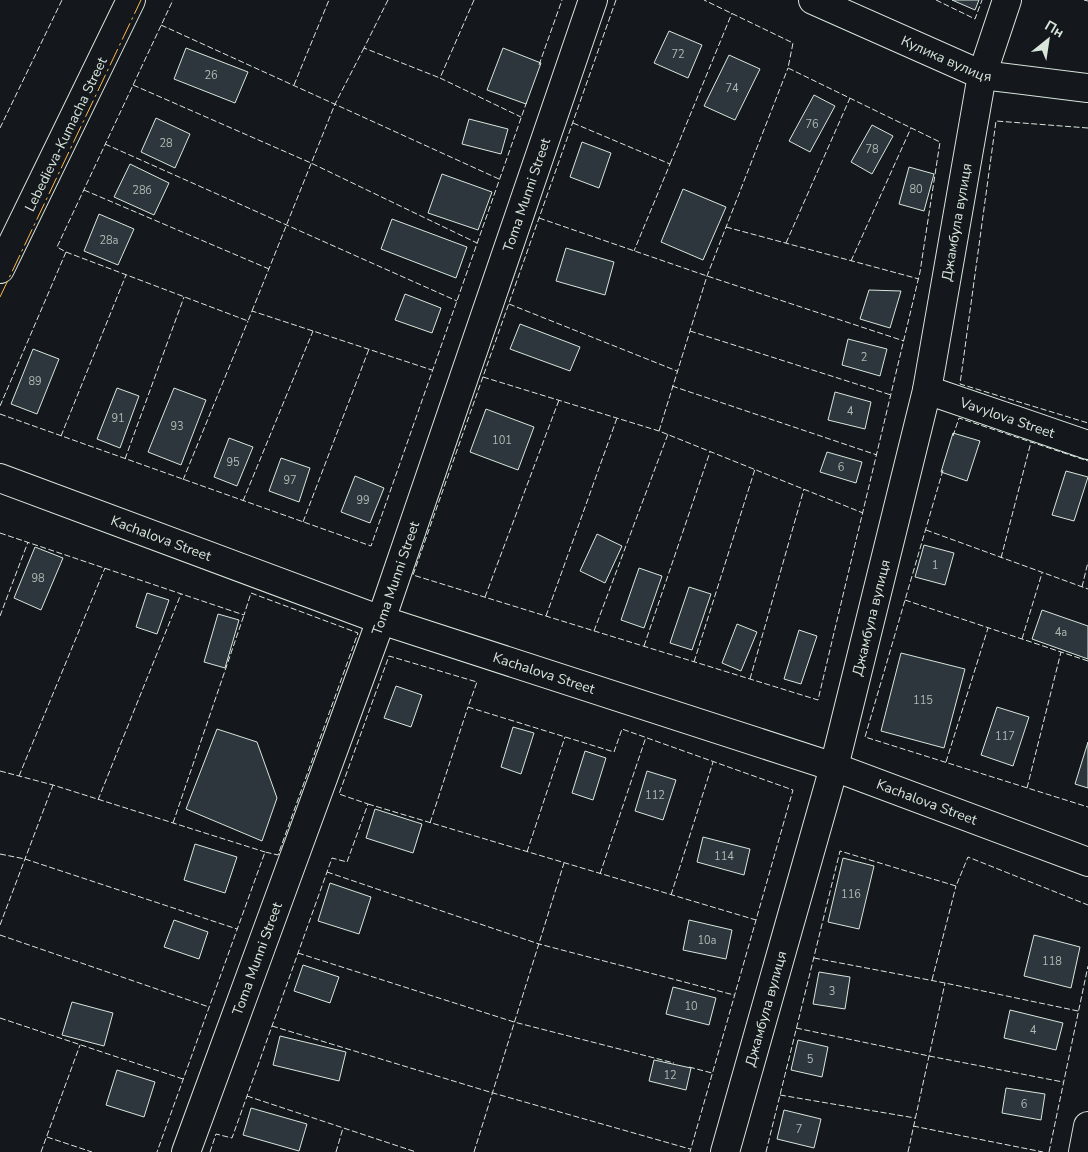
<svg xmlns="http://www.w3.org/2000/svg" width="1088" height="1152" font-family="'Nunito Sans',sans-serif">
<rect width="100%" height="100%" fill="#14181c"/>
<path fill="#2c363c" stroke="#d8e6dc" d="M952,0H979L975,10Z
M669,31L702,45L688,78L654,63Z
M186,48L248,72L235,103L174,79Z
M503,48L541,63L526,104L487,90Z
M729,55L760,69L735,120L704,106Z
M814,95L835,106L810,152L789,141Z
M156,118L190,134L175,168L141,152Z
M469,119L508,129L501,154L462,144Z
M872,125L893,136L872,174L851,162Z
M582,142L611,153L599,188L570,177Z
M130,164L169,183L154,215L114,197Z
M909,167L934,174L924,211L899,204Z
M442,174L492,192L478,230L428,213Z
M683,189L726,207L703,260L661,242Z
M99,214L134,229L118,265L84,251Z
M392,219L467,247L456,278L381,249Z
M566,248L614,262L605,295L556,281Z
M869,290L901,291L890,328L860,319Z
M405,294L441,308L432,333L395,320Z
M520,324L580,347L570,371L510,349Z
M848,339L887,349L880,376L842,365Z
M33,349L59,359L37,414L11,404Z
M117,388L139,396L120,448L97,439Z
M174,388L206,400L181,465L148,452Z
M835,392L871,402L865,429L828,420Z
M486,409L534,427L518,470L470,452Z
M953,433L980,441L967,481L941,472Z
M229,438L253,447L237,486L214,477Z
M827,452L862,462L856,483L820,472Z
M281,458L310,468L299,502L269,491Z
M1066,471L1088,477L1074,521L1052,515Z
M355,476L384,488L370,523L341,512Z
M597,534L622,546L605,583L580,571Z
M924,545L954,553L945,585L915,577Z
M35,547L63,558L41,610L14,598Z
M639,568L662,576L644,628L621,620Z
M689,587L711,594L692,650L670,643Z
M147,593L169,600L157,634L136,627Z
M1042,610L1088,626V659L1032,639Z
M218,614L239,620L225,668L204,662Z
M737,624L757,632L741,671L722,663Z
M799,630L817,636L801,684L784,679Z
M901,653L965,669L944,748L881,731Z
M396,686L422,695L411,727L384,718Z
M997,707L1029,717L1013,766L981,755Z
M513,727L534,733L521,774L501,767Z
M217,729L257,742L277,798L262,841L186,809Z
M1088,742V788L1075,784Z
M585,751L606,758L593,800L572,793Z
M647,771L676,780L663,820L635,811Z
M375,809L422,824L413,853L366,838Z
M703,837L750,849L744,875L697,862Z
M195,844L237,857L225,893L184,880Z
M843,858L874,866L859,929L828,922Z
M330,883L371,897L359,934L318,921Z
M174,920L208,932L199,959L164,947Z
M689,920L732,930L726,959L683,950Z
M1034,935L1080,947L1071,988L1024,976Z
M303,965L339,977L330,1003L294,991Z
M819,972L850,977L845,1009L813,1004Z
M673,987L716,998L709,1025L666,1014Z
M72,1002L113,1013L104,1046L62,1035Z
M1010,1010L1063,1023L1056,1050L1004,1038Z
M280,1036L346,1052L339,1081L273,1065Z
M798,1040L828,1047L822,1077L791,1070Z
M654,1060L691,1068L686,1090L649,1081Z
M117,1070L155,1082L144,1117L106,1105Z
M1006,1088L1045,1094L1041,1120L1002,1113Z
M251,1108L307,1124L299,1151L243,1135Z
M784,1110L821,1119L814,1148L777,1139Z"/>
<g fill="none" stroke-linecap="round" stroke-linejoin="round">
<defs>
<g id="minor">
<path id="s1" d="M813,0L982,75L1088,88"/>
<path id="s2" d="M0,269L131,0"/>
<path id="s3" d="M927,390L1088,445"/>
<path id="s4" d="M0,478L381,620L834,767L1088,862"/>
<path id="s5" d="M186,1152L381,620L593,0"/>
<path id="s6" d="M725,1152L834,767L927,390L982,75L1007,0"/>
<path d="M1083,1152L1088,1126"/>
</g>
</defs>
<use href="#minor" stroke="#d8e6dc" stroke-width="30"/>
<use href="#minor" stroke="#14181c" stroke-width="28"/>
<path stroke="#d8e6dc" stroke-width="1" stroke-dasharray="6 2.5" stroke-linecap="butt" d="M388,0L364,48L440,78
M474,0L440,78L521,117
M616,0L413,575L818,700L920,272L940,142L788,68L793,43L704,0
M936,0L975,19L982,0
M1084,0L1088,1
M161,25L499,179
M539,65L562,0
M133,85L311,163L477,243
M294,85L329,0
M573,123L670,164L634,251
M0,128L62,0
M1088,128L996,121L960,384L1088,423
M105,144L457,301
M670,164L732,13
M84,190L269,269
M539,218L707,276L904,341
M726,227L919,279
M786,243L850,98
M66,252L248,321L252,311L432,370
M851,261L911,128
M509,304L677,371
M252,311L335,104L364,48
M690,331L891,395
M483,377L659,431L863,513
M672,386L877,455
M0,406L66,252L57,247L173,0
M0,414L371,546L527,101
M659,431L707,276L788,68
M61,436L126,275
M953,436L959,418L1088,461
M125,459L184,297
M943,470L865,737L1088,807
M183,480L248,321
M243,501L313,331
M303,522L369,349
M926,530L1088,589
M0,533L244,615L251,593L358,633L278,855L265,852L157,1152
M1001,558L1031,442
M1082,587L1088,562
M485,597L559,400
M905,600L1088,661
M0,616L28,542
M546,616L617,418
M594,631L668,434
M1022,639L1042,573
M644,646L710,452
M694,662L755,469
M750,679L804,489
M946,762L988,628
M0,771L53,785L265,852
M19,776L105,568
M1027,788L1061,652
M98,800L181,594
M368,804L756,920
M173,823L244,615
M430,823L468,707
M527,852L565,737
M0,854L25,859L237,929
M327,872L539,944L734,995
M600,874L646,737
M671,895L713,762
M0,925L53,785
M0,935L209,1007
M298,953L514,1022L674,1063
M814,958L945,983L1078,1011
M932,980L956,886
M0,1018L183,1079
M272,1026L493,1093L690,1149
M796,1028L929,1056L1063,1082
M689,1067L712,1073
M780,1095L915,1118
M247,1096L416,1152
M913,1126L1043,1152
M47,1137L92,1152
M41,1152L80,1045
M210,1152L216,1134L232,1138L332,858L347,862L368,804L339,794L389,656L477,682L468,707L614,752L622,729L793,790L690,1152
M336,1152L343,1128
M474,1152L564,863
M766,1152L840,851L956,886L968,857L1088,905
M908,1152L945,983
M1049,1152L1088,966"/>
<path stroke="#ffb74d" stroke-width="1" stroke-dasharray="18 4 2.5 4" stroke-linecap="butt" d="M0,297L141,0"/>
</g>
<g text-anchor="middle" stroke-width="4" stroke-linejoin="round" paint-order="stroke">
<g font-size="11" fill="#adbab4">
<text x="678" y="58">72</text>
<text x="211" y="79">26</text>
<text x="732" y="92">74</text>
<text x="812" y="128">76</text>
<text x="166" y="147">28</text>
<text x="872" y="153">78</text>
<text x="916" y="193">80</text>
<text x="142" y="194">28б</text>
<text x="109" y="244">28а</text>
<text x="864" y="361">2</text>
<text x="35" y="385">89</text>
<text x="850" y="415">4</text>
<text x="118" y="422">91</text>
<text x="177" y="430">93</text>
<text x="502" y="444">101</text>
<text x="233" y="466">95</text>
<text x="841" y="471">6</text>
<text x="290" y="484">97</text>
<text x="363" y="504">99</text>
<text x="935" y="569">1</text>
<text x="38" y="582">98</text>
<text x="1061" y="636">4а</text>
<text x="923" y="704">115</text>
<text x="1005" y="740">117</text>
<text x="655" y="799">112</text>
<text x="724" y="860">114</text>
<text x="851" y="898">116</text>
<text x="707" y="944">10а</text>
<text x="1052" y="965">118</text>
<text x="832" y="995">3</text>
<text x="691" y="1010">10</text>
<text x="1033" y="1034">4</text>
<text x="810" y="1063">5</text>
<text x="670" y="1079">12</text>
<text x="1024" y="1108">6</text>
<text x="799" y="1133">7</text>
</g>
<g font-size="14" fill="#d8e6dc" stroke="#14181c">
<text dy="5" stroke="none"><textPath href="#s1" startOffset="146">Кулика вулиця</textPath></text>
<text dy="5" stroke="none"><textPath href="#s2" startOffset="150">Lebedieva-Kumacha Street</textPath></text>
<text dy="5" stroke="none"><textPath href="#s5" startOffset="1016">Toma Munni Street</textPath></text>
<text dy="5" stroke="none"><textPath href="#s6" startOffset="959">Джамбула вулиця</textPath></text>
<text dy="5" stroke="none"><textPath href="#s3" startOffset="85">Vavylova Street</textPath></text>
<text dy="5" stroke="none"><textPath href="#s4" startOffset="172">Kachalova Street</textPath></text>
<text dy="5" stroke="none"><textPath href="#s5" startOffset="611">Toma Munni Street</textPath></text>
<text dy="5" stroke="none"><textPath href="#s6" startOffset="554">Джамбула вулиця</textPath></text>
<text dy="5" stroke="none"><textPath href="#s4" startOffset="578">Kachalova Street</textPath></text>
<text dy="5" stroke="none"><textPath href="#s4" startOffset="982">Kachalova Street</textPath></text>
<text dy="5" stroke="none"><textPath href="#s5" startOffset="206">Toma Munni Street</textPath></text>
<text dy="5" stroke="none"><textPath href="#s6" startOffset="149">Джамбула вулиця</textPath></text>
</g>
</g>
<g transform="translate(1048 40) rotate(30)" stroke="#14181c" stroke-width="4" paint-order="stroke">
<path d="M0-4L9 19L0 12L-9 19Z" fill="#d8e6dc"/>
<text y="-8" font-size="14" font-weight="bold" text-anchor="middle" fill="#d8e6dc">Пн</text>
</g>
</svg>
